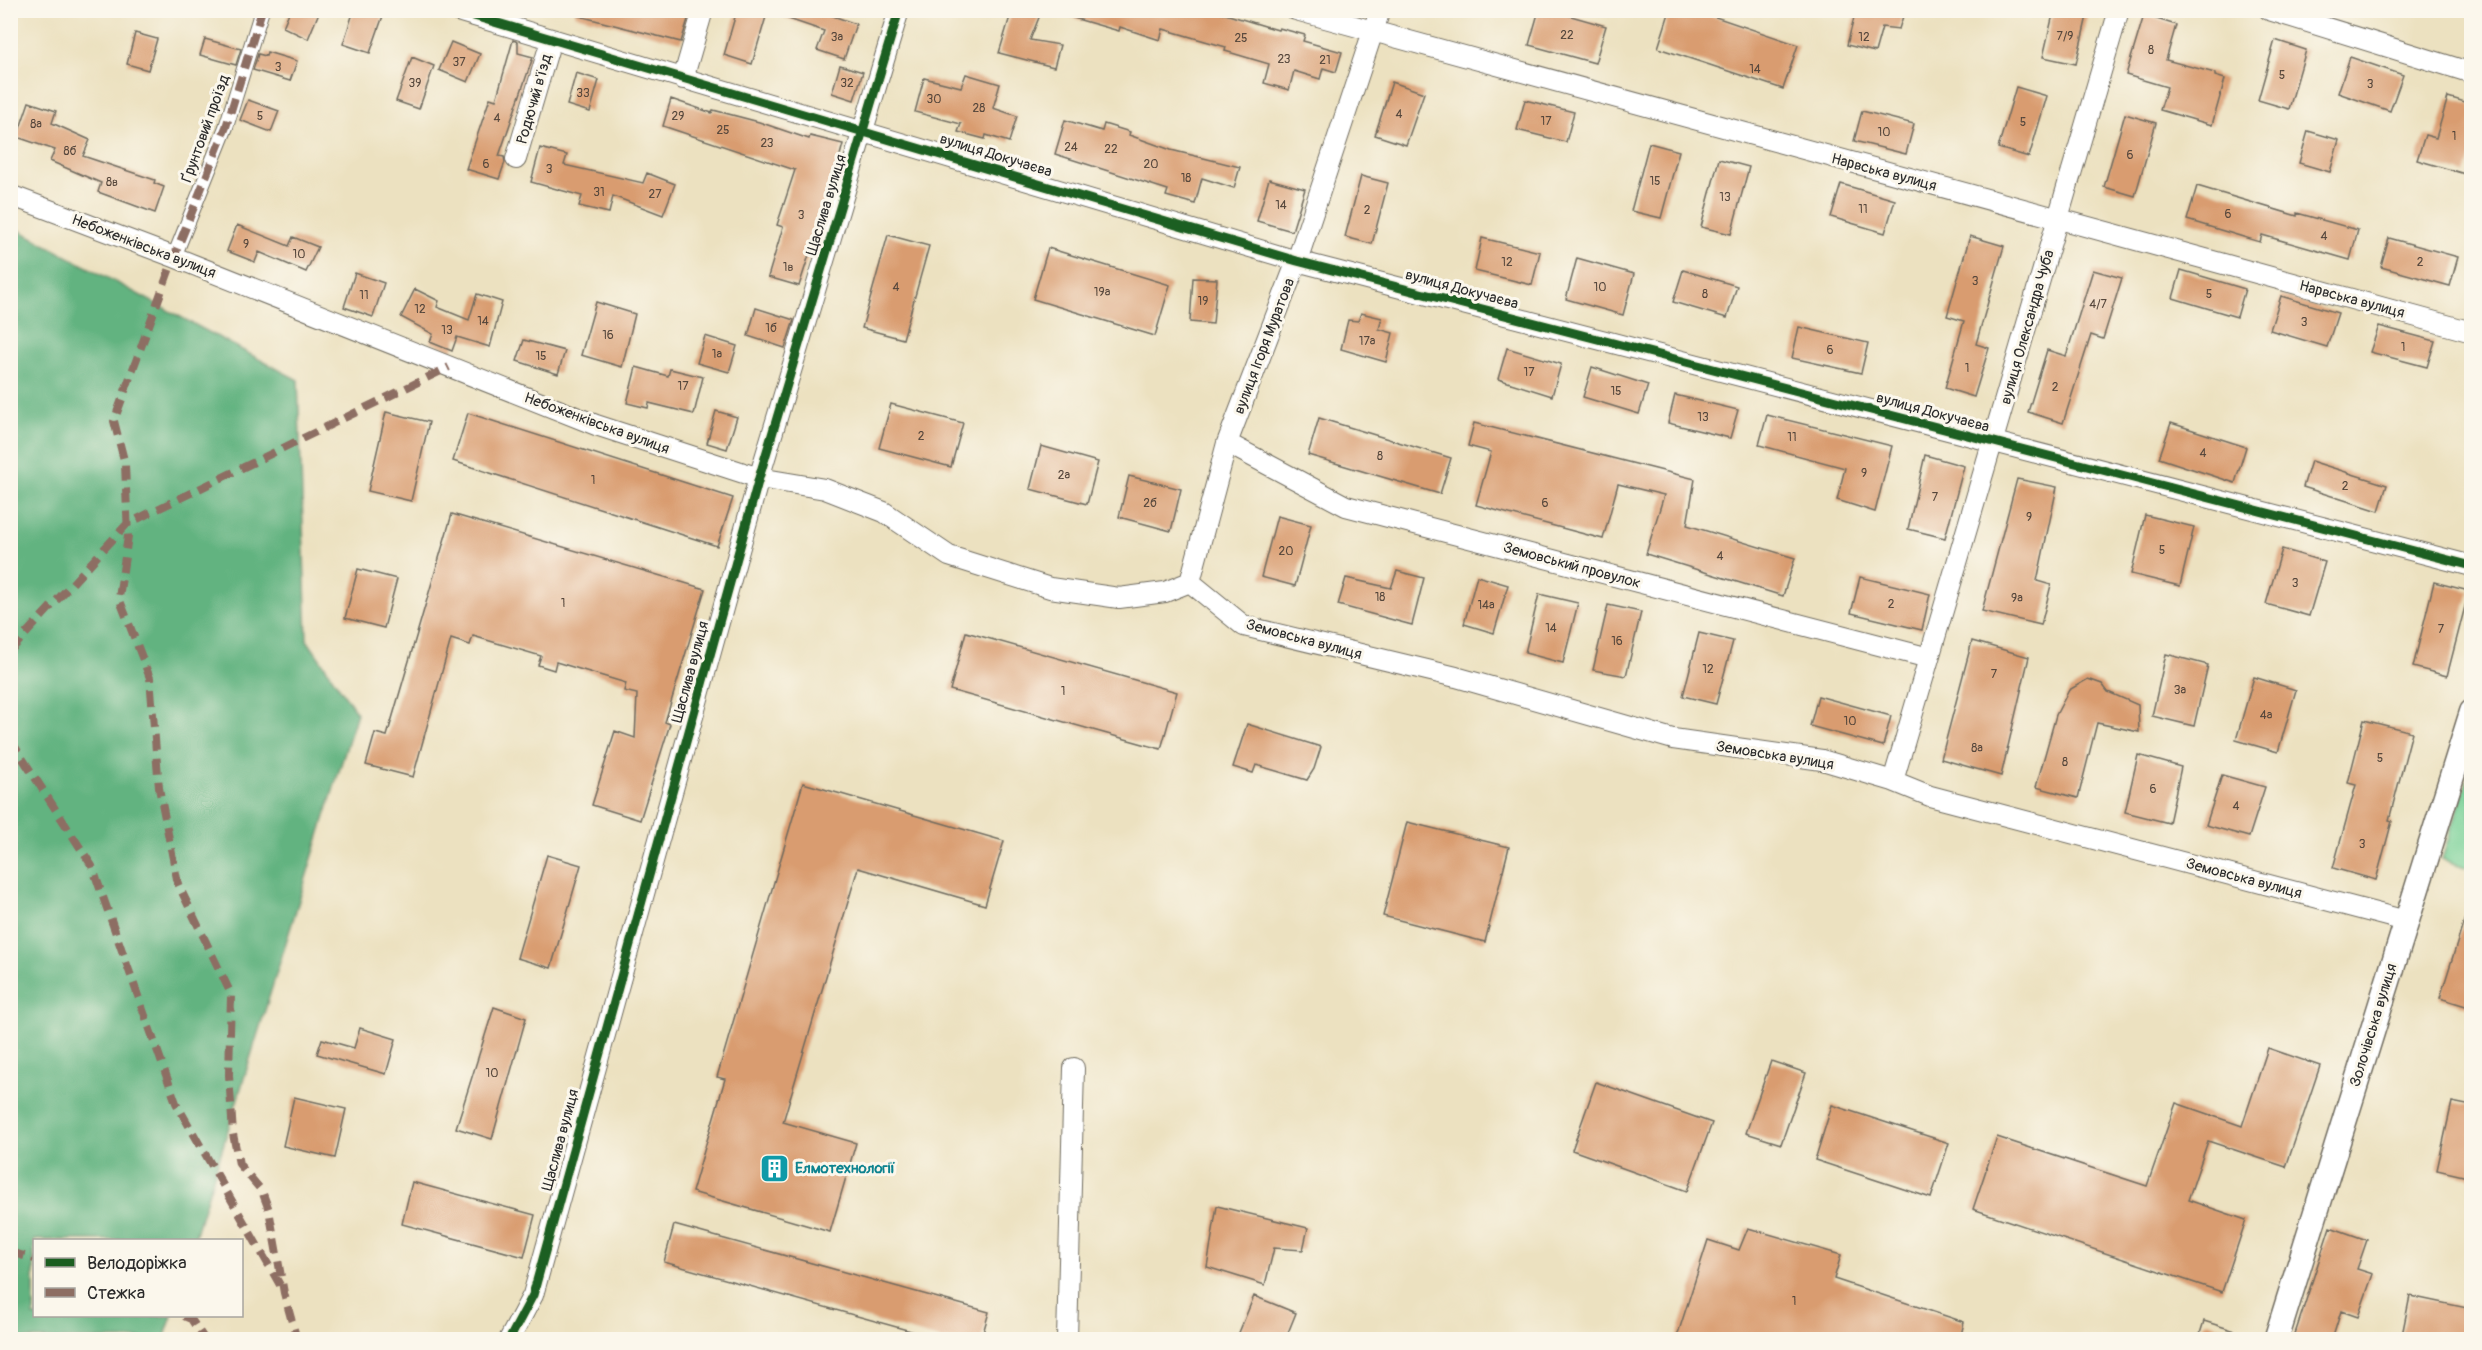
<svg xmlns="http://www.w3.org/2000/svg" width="2482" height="1350" font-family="Pangolin,sans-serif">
<rect width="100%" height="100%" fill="#fbf7ec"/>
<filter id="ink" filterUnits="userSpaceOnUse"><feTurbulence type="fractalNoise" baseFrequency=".0167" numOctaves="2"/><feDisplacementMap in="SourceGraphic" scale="12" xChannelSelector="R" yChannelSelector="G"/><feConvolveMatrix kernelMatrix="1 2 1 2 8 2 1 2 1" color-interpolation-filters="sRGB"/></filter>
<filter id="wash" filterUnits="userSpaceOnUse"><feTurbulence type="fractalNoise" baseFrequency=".008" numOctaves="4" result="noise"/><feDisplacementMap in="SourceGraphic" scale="24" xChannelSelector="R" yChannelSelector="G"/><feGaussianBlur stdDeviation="1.35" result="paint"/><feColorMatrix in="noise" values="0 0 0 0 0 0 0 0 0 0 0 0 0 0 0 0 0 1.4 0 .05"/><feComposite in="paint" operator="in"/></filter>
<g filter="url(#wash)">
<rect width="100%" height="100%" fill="#ece1c0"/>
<path fill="#78d197" stroke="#527e61" stroke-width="1.5" d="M2471,769V869L2442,859Z"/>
<path fill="#62b380" stroke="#466f56" stroke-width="1.5" d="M11,226L298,380L307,640L357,713L194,1240H34V1316H172L164,1339H11Z"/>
<g id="blocks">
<path fill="#d99c70" d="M290,10H320L308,39L283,27Z
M354,10H385L370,53L343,44Z
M576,10H668L689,16L681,42L575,15Z
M737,10H768L752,64L724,55Z
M771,10H816L856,24L844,59L817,50L824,31L771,13Z
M1012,10H1042L1030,40L1060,45L1054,67L999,53Z
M1064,10H1212L1278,30L1279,28L1305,35L1303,41L1342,52L1336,72L1323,68L1320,79L1294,71L1289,90L1264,83L1269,64L1225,51L1226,47L1163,29L1160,40L1120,27L1119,31L1063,15Z
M1539,10H1550L1606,26L1595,63L1529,45Z
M1670,10H1695L1798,45L1783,89L1658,48Z
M1856,10H1905L1899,29L1882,27L1875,52L1847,45Z
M2054,10L2087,16L2076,64L2043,57Z
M2144,15L2176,25L2166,60L2215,73V76L2225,79L2212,125L2160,110L2167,87L2126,75Z
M135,33L157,39L148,70L127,64Z
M205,39L241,49L236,65L200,55Z
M513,40L518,42V53L533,57L499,156L504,157L505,162L499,179L466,169L490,98L496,100Z
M2275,40L2306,50L2289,109L2258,100Z
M451,42L480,54L468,82L439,70Z
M267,52L297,61L290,81L253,70L258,54L266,56Z
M412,57L434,66L419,109L396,101Z
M2350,57L2403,75L2390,111L2338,93Z
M840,65L863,72L854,100L832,93Z
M576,73L599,80L590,112L567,105Z
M966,74L1000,84L993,108L1017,116L1009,142L986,135L985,139L958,132L961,124L915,112L924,78L961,87Z
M1392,82L1424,93L1406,145L1375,135Z
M2016,87L2047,96L2029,157L1998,148Z
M2448,97L2472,104V151L2465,174L2417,160L2425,135L2436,138Z
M671,99L712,113L713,110L759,122L809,139L810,136L843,144L833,181L799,286L768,277L783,227L777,225L795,170L663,126Z
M248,100L279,111L271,132L240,120Z
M1525,100L1574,112L1566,142L1517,130Z
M29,102L56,111L52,123L90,140L83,156L155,180L154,183L164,187L155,213L98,192L101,183L50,161L55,150L17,137Z
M1862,111L1914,124L1906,154L1854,141Z
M2125,114L2156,123L2135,196L2104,187Z
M1065,120L1102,131L1104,124L1130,132L1129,135L1171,150L1240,167L1234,188L1202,178L1195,204L1166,196L1168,190L1055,154Z
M2308,131L2339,140L2330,172L2299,163Z
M1649,143L1679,151L1661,218L1631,211Z
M540,148L567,155L564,165L643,183L647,173L675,184L663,215L613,196L609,213L579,206L582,196L531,182Z
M1719,159L1749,167L1731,234L1701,227Z
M1361,176L1388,183L1372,244L1345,237Z
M1269,179L1305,189L1292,231L1257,221Z
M1841,184L1895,200L1885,233L1831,217Z
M2197,186L2297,216V213L2358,230L2350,260L2262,235L2260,242L2187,220Z
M237,225L289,246L293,237L318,247L306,272L259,252L255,262L227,251Z
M888,235L929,246L903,339L862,328Z
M1970,236L2004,246L1976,344L1989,348L1974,397L1945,388L1964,321L1947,316Z
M1482,238L1540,252L1532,285L1475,271Z
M2389,238L2458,257L2450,286L2381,267Z
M1048,248L1170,285L1155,336L1033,299Z
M1577,258L1634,274L1623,315L1566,299Z
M1683,270L1737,286L1727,318L1673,302Z
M2093,270L2122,278L2103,339L2091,335L2063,423L2028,412L2047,350L2066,356Z
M2181,270L2245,289L2237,317L2173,298Z
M355,273L384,283L373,317L344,307Z
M1193,278L1217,279L1213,324L1190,322Z
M415,289L439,301L437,307L469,320L477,294L502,302L490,347L457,337L452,351L430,342L433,334L401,317Z
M2281,296L2338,313L2327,347L2270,330Z
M596,302L635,314L622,367L581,355Z
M756,308L794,320L785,348L748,336Z
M1361,313L1382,318L1379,329L1393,333L1386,362L1341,349L1348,320L1358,321Z
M2379,326L2435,341L2427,367L2370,352Z
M1799,327L1868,343L1861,373L1792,358Z
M705,336L737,346L729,372L697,363Z
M524,340L565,351L558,374L517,361Z
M1507,348L1561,364L1552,396L1498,379Z
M636,367L668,376L670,369L703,377L694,414L649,403L648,408L627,403Z
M1592,367L1648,385L1639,414L1583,397Z
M1675,395L1738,410L1730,438L1668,423Z
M891,404L963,423L951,467L879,448Z
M716,411L737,417L727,449L707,443Z
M386,412L429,422L411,501L368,491Z
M468,413L733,498L717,546L453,461Z
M1767,415L1892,446L1875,512L1837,500L1845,468L1759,445Z
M1319,418L1451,458L1440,494L1308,455Z
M1474,423L1695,479L1687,525L1795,558L1783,596L1646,554L1664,495L1618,484L1603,539L1476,505L1491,452L1468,446Z
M2171,423L2246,447L2235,483L2159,458Z
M1041,446L1098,462L1087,504L1030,489Z
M1925,455L1964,466L1945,538L1908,529Z
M2311,461L2387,485L2379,511L2303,487Z
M1129,476L1181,489L1171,531L1119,517Z
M2017,479L2057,487L2037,581L2051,585L2041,625L1982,611Z
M452,514L705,589L665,722L670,724L640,820L592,805L615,731L635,738L637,694L624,691L626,683L556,662L554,670L538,665L541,656L473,636L470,645L451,639L413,777L366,765L375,733L387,736Z
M2145,515L2194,527L2180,586L2131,574Z
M1277,516L1311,525L1295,586L1261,577Z
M2282,549L2325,562L2309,616L2266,604Z
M358,569L397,579L384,628L345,618Z
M1397,571L1424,578L1412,625L1338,605L1346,578L1391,588Z
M1477,576L1508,585L1494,633L1464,624Z
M1860,577L1930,594L1922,630L1851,613Z
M2434,582L2469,591L2447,676L2413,667Z
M1539,594L1578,603L1563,663L1525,653Z
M1608,605L1641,612L1626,676L1593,670Z
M966,632L1177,692L1161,749L950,690Z
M1699,633L1733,641L1716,704L1683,696Z
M1972,641L2029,657L2001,776L1941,759Z
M2166,654L2208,665L2194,726L2152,716Z
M2254,677L2296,690L2278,752L2236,740Z
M2088,679L2102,684L2108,692L2138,705L2139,732L2097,723L2078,798L2036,787L2056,715L2069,690Z
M1818,696L1891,716L1883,746L1810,726Z
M2364,720L2412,732L2389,820L2392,821L2376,880L2333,868L2356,785L2348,783Z
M1247,724L1321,747L1314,769L1307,780L1256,765L1253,773L1233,767Z
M2138,755L2181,767L2169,823L2125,812Z
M2222,775L2265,787L2249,837L2206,825Z
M803,783L1004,841L985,905L858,868L783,1122L856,1143L830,1232L692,1192L725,1079L717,1077Z
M1407,822L1509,847L1485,942L1383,916Z
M547,855L581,865L551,968L517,958Z
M2468,908H2472V1008L2440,998Z
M494,1007L526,1018L492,1139L456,1128Z
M360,1028L396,1039L386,1074L317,1054L322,1039L354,1048Z
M2268,1048L2320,1066L2286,1167L2208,1141L2188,1200L2246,1220L2222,1292L1973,1209L1997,1137L2147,1186L2176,1103L2242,1126Z
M1771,1061L1806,1073L1781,1144L1746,1133Z
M1596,1082L1712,1123L1687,1191L1572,1150Z
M294,1097L346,1109L335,1158L283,1146Z
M2452,1102L2472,1106V1178L2437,1170Z
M1832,1105L1949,1143L1931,1198L1815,1160Z
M412,1182L535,1215L524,1257L402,1224Z
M1217,1206L1308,1228L1303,1250L1274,1248L1265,1285L1207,1267Z
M674,1225L989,1312L981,1340H943L664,1262Z
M2330,1227L2367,1240L2357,1269L2373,1274L2358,1317L2341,1311L2332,1340H2293Z
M1748,1228L1841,1255L1834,1279L1964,1322L1960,1340H1676L1708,1240L1739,1250Z
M1254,1296L1296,1313L1285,1340H1236Z
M2410,1296L2472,1309V1340H2401Z
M2204,1321L2251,1336L2250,1340H2198Z"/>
</g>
</g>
<g filter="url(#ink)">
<use href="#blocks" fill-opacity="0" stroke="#6f6b5f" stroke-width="1.5"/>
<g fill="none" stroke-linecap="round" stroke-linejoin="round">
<defs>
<path id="pedestrian" d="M174,257L226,127L262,10"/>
<path id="minor" d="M454,10L1297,261L2472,566
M1296,10L2472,332
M2269,10L2472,73
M683,79L703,10
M516,159L551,40
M10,195L174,257L596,425L759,478L825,489L884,512L949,556L1050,588L1119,598L1165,592L1190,582
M1227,443L1346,506L1929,658
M1190,582L1244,626L1456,677L1673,739L1822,760L1893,781L1930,796L2406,921
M1190,582L1227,443L1297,261L1380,10
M1893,781L2119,10
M509,1340L533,1295L759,478L899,10
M1067,1340L1074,1068"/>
<path id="tertiary" d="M2276,1340L2472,712"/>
</defs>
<use href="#pedestrian" stroke="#6f6b5f" stroke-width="16"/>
<use href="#minor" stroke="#6f6b5f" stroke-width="22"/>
<use href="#tertiary" stroke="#6f6b5f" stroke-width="27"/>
<use href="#pedestrian" stroke="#fff" stroke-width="14"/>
<use href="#minor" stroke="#fff" stroke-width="20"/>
<use href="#tertiary" stroke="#fff" stroke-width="24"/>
<path stroke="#8d6e63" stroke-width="8" stroke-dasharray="15 8" stroke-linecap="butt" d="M262,10L226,127L174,257L114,421L125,464L128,536L119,598L150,678L159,788L178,884L231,994L229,1075L233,1134L239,1164L262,1191L269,1210L284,1293L297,1340
M10,651L127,524L449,367
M10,739L92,866L176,1103L280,1285
M10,1252L34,1259
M184,1316L191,1319L205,1340"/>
<defs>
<path id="cycleway" d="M454,10L1297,261L2472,566
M509,1340L533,1295L759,478L899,10"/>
</defs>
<use href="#cycleway" stroke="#fbf7ec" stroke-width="13"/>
<use href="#cycleway" stroke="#1b5e20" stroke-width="9"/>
</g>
</g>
<defs>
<symbol id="building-square" viewBox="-11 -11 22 22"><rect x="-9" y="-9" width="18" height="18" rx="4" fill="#0f9aa8" stroke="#fbf7ec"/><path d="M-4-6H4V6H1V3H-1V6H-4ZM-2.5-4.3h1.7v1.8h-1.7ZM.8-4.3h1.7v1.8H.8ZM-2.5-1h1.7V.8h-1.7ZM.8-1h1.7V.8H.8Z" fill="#fff"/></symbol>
</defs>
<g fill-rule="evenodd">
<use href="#building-square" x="758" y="1152" width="33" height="33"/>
</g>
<g text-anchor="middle" stroke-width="6" stroke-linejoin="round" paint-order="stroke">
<g font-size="12" fill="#56473c">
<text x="1567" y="39">22</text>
<text x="2065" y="40">7/9</text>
<text x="837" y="41">3а</text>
<text x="1864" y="41">12</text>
<text x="1241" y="42">25</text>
<text x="2151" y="54">8</text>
<text x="1284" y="63">23</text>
<text x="1325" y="64">21</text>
<text x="459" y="66">37</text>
<text x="278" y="71">3</text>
<text x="1755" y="73">14</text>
<text x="2282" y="79">5</text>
<text x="415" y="87">39</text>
<text x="847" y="87">32</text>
<text x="2370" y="88">3</text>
<text x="583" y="97">33</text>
<text x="934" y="103">30</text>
<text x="979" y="112">28</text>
<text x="1399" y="118">4</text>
<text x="260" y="120">5</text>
<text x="678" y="120">29</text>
<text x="497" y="122">4</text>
<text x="1546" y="125">17</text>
<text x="2023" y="126">5</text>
<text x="36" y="128">8а</text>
<text x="723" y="134">25</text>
<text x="1884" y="136">10</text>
<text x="2454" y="140">1</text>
<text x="767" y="147">23</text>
<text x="1071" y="151">24</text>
<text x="1111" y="153">22</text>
<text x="70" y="155">8б</text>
<text x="2130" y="159">6</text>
<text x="486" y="168">6</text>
<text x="1151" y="168">20</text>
<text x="549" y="173">3</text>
<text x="1186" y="182">18</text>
<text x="1655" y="185">15</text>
<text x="112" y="186">8в</text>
<text x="599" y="196">31</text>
<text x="655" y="198">27</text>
<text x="1725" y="201">13</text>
<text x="1281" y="209">14</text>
<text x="1863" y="213">11</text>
<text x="1367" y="214">2</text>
<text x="2228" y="218">6</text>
<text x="801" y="219">3</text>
<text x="2324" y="240">4</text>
<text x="246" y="248">9</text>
<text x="299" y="258">10</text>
<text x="1507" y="266">12</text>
<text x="2420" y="266">2</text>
<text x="788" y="271">1в</text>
<text x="1975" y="285">3</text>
<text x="896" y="291">4</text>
<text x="1600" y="291">10</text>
<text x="1102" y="296">19а</text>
<text x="1705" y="298">8</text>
<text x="2209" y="298">5</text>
<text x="364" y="299">11</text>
<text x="1203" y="305">19</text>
<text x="2098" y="308">4/7</text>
<text x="420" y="313">12</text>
<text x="483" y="325">14</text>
<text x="2304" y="326">3</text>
<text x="771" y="332">1б</text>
<text x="447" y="334">13</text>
<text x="608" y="339">16</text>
<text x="1367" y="345">17а</text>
<text x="2403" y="351">1</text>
<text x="1830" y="354">6</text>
<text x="717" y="358">1а</text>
<text x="541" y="360">15</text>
<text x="1967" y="372">1</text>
<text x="1529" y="376">17</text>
<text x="683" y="390">17</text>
<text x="2055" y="391">2</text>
<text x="1616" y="395">15</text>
<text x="1703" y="421">13</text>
<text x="921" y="440">2</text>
<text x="1792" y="441">11</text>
<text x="2203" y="457">4</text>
<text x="1380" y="460">8</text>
<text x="1864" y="477">9</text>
<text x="1064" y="479">2а</text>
<text x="593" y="484">1</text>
<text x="2345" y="490">2</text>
<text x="1935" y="501">7</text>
<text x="1150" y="507">2б</text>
<text x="1545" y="507">6</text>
<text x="2029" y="521">9</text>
<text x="2162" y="554">5</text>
<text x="1286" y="555">20</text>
<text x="1720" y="560">4</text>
<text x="2295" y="587">3</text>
<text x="1380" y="601">18</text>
<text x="2017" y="602">9а</text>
<text x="563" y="607">1</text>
<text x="1891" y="608">2</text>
<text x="1486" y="609">14а</text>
<text x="1551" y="632">14</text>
<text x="2441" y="633">7</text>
<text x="1617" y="645">16</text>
<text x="1708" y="673">12</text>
<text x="1994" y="678">7</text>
<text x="2180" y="694">3а</text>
<text x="1063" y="695">1</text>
<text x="2266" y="719">4а</text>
<text x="1850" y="725">10</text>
<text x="1977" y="752">8а</text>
<text x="2380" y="762">5</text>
<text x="2065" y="766">8</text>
<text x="2153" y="793">6</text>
<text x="2236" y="810">4</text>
<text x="2362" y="848">3</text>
<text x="492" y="1077">10</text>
<text x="1794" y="1305">1</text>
</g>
<g font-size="15" fill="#2b2b2b" stroke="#fbf7ec">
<text transform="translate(534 99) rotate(-74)" y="5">Родючий в'їзд</text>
<text transform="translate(205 129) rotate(-70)" y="5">Ґрунтовий проїзд</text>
<text transform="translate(996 155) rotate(17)" y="5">вулиця Докучаєва</text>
<text transform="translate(1884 172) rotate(15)" y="5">Нарвська вулиця</text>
<text transform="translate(826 205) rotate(-73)" y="5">Щаслива вулиця</text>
<text transform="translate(144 246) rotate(21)" y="5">Небоженківська вулиця</text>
<text transform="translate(1462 289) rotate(15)" y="5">вулиця Докучаєва</text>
<text transform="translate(2352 299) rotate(15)" y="5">Нарвська вулиця</text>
<text transform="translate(2027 327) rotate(-74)" y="5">вулиця Олександра Чуба</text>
<text transform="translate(1264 346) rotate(-69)" y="5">вулиця Ігоря Муратова</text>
<text transform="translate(1933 412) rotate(15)" y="5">вулиця Докучаєва</text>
<text transform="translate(597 423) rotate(20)" y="5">Небоженківська вулиця</text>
<text transform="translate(1572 565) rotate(15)" y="5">Земовський провулок</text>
<text transform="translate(1304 639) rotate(15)" y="5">Земовська вулиця</text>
<text transform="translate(690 672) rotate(-75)" y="5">Щаслива вулиця</text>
<text transform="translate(1775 755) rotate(9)" y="5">Земовська вулиця</text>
<text transform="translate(2244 878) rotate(15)" y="5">Земовська вулиця</text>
<text transform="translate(2373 1025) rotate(-73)" y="5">Золочівська вулиця</text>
<text transform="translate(560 1140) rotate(-75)" y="5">Щаслива вулиця</text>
</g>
<g font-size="15" font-weight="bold" fill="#0d838f" stroke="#fbf7ec" text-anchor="start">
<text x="795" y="1173">Елмотехнології</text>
</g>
</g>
<rect width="2482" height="1350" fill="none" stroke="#fbf7ec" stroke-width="36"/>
<rect x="33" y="1239" width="210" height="78" fill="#fbf7ec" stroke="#a8a59f" stroke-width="1.5"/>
<rect x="45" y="1258" width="30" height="9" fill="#1b5e20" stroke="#a8a59f" stroke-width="1.5"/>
<text x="87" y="1269" font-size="18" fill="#2b2b2b">Велодоріжка</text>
<rect x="45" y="1288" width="30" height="9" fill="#8d6e63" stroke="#a8a59f" stroke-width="1.5"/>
<text x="87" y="1299" font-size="18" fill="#2b2b2b">Стежка</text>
</svg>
